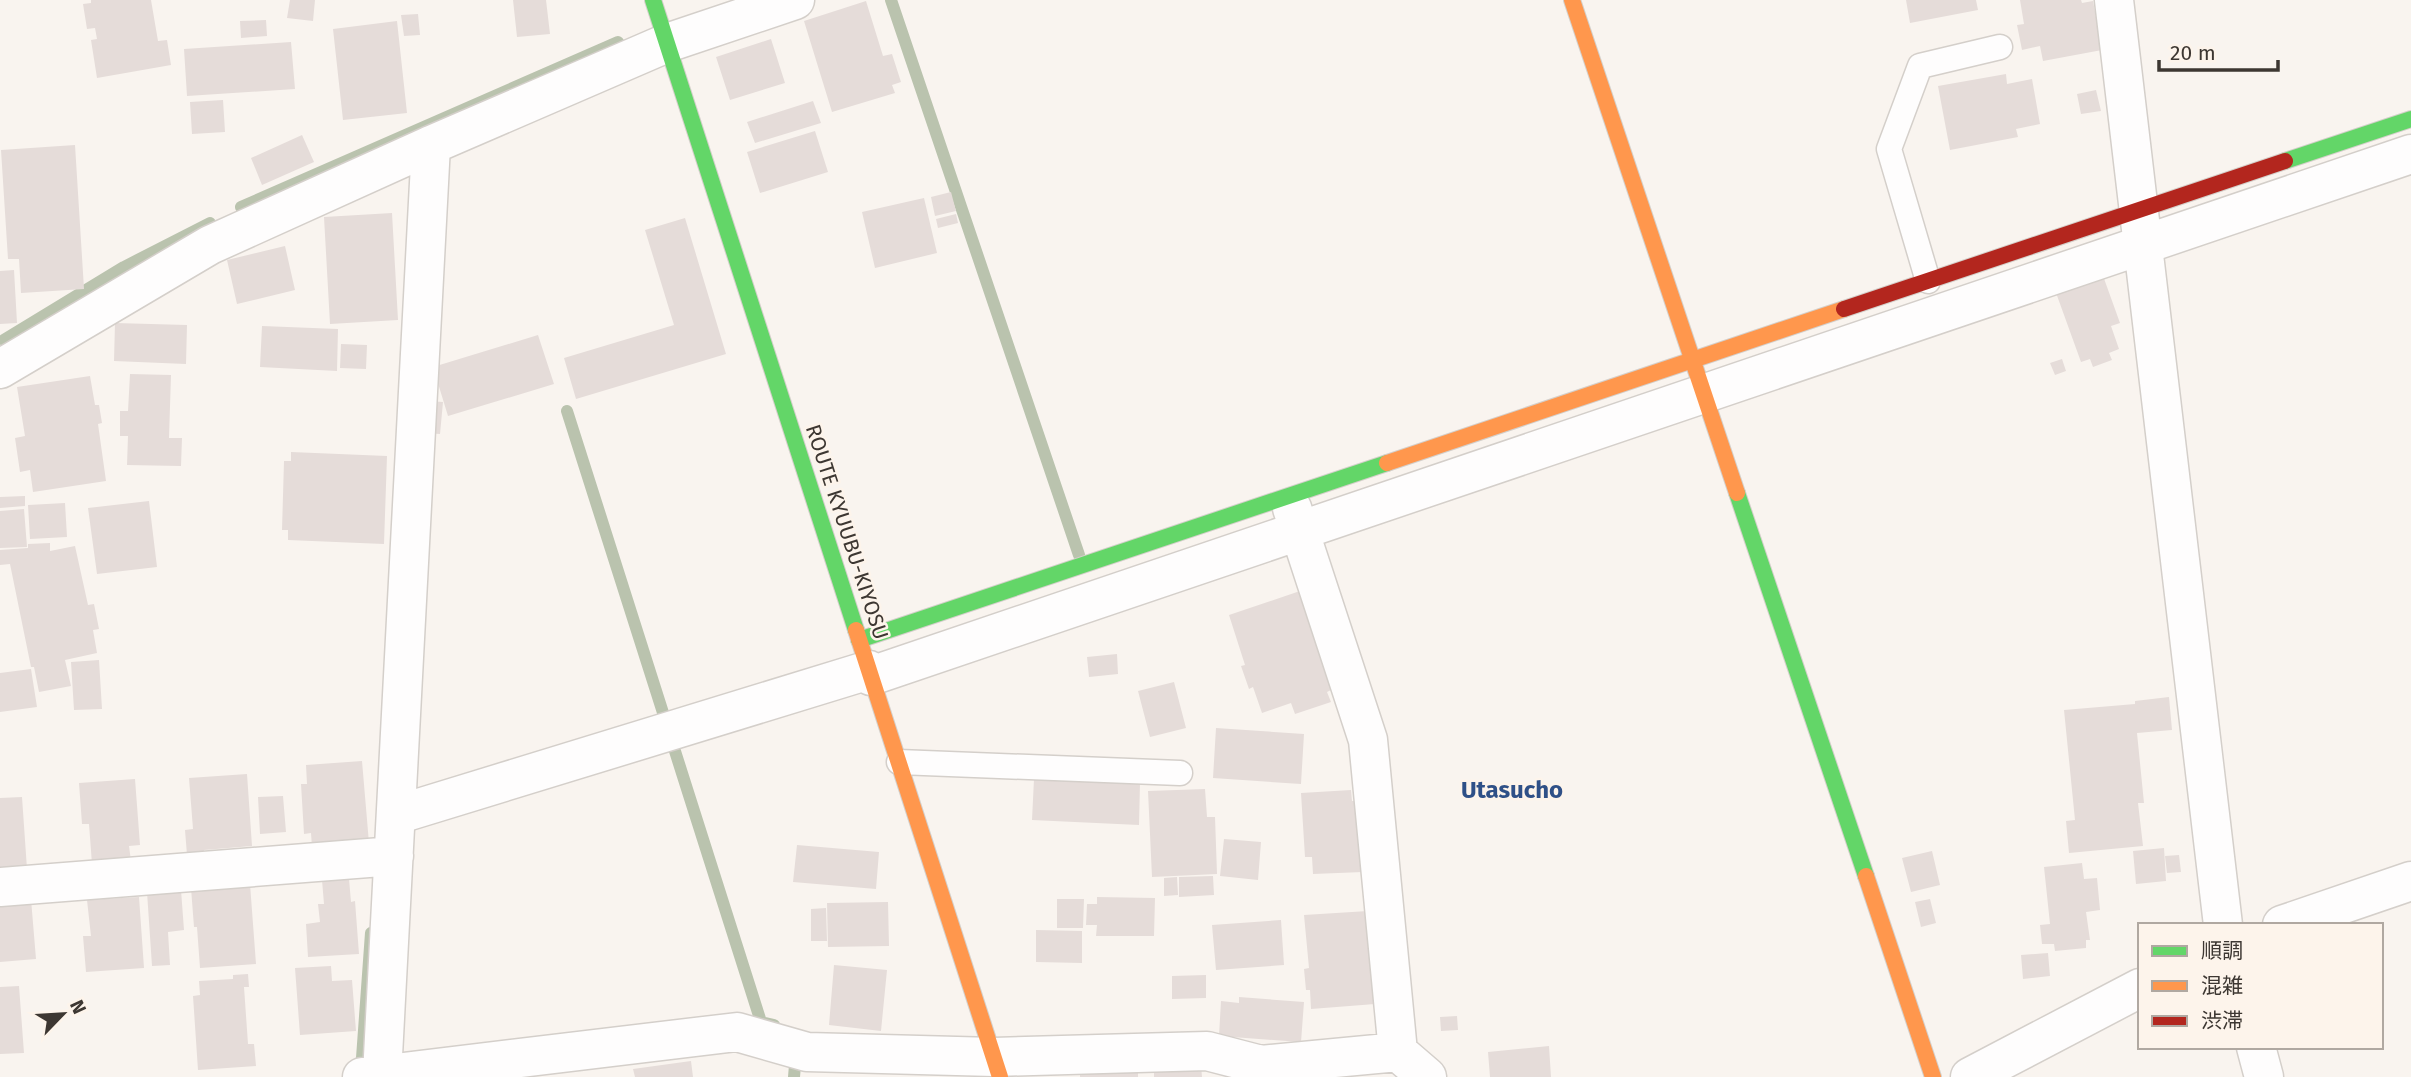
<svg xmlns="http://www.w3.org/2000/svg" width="2411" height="1077" font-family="'Fira Sans','Noto Sans JP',sans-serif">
<rect width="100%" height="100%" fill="#f9f4ef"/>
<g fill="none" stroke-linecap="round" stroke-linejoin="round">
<path stroke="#bac3ae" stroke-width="12" d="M891,0L1079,555
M241,207L618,42
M4,340L124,267L210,223
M567,411L665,719
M674,748L761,1022L774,1025
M362,1058L371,933
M794,1077L795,1065"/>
</g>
<path fill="#e5dcd9" d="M91,0H151L158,41L167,40L171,65L97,78L91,40L97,39L95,28L87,29L83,4L91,3Z
M290,0H315L313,21L287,18Z
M513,0H546L550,34L517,37Z
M1906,0H1976L1978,10L1910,23Z
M2020,0H2081L2082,3L2093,1L2102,50L2043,61L2040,46L2022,50L2017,25L2024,24Z
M866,1L883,56L892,54L901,82L892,85L895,93L832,112L804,21Z
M418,14L420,35L404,36L401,15Z
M266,20L267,36L241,38L240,21Z
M397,21L407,113L343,120L333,29Z
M771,39L785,83L730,100L716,57Z
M291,42L295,89L187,96L184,49Z
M2006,74L2007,84L2032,79L2040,124L2016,129L2018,137L1950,150L1938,86Z
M2096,90L2101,111L2081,114L2077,94Z
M223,100L225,132L192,134L190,102Z
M813,101L821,123L755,143L747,122Z
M815,131L828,172L760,193L747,152Z
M302,135L314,162L262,185L251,158Z
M75,145L84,289L21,293L19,259H8L1,150Z
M951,192L956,211L935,216L931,197Z
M924,198L937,253L875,268L862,212Z
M392,213L398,320L330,324L324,217Z
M956,214L958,223L938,228L936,219Z
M685,218L726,354L576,399L564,358L674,325L645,230Z
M285,246L295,290L237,304L227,260Z
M14,270L17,323L0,324V271Z
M2102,273L2120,323L2111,326L2119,349L2109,353L2112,360L2093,367L2090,359L2081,362L2055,290Z
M115,323L187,325L186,364L114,361Z
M262,326L338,329L337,371L260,367Z
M538,335L554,384L448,416L433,367Z
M341,344L367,345L366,369L340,368Z
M2062,359L2066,371L2055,375L2050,363Z
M130,374L171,375L169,438H182L181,466L127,465L128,436H120V411H128Z
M90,376L95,405H99L102,423L98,424L106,481L33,492L30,470L20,472L15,438L25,436L17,387Z
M429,401L443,402L440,434L426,433Z
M291,452L387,456L384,544L288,540V530H282L284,461H291Z
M25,496V506L0,508V497Z
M149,501L157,567L97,574L88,508Z
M65,503L67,537L30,539L28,505Z
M24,509L27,547L0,548V511Z
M50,543V551L75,546L88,605L94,604L99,629L93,630L97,653L65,660L71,686L39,692L34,667H31L10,564L0,565V550L28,548V544Z
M1300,591L1333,689L1327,692L1331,702L1295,714L1291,703L1262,713L1253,687L1249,689L1241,666L1245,665L1229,615Z
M1117,654L1118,674L1089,677L1087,657Z
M99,660L102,709L74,710L71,662Z
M31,669L37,707L0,712V673Z
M1174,682L1186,728L1150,737L1138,691Z
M2169,697L2172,730L2137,733L2144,803H2138L2143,846L2069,853L2066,821L2075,820L2064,710L2135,704V701Z
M1216,728L1304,734L1301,784L1213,778Z
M362,761L369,843L312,847L311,833L304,834L301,784H307L306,765Z
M247,774L252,846L204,850V854L187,855L185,830L193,829L189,778Z
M135,779L140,845L129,846L131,861L92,864L89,824H82L79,783Z
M1034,779L1140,783L1139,825L1032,820Z
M1205,789L1207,817H1215L1217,874L1152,877L1148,791Z
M1351,790L1352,801H1360L1363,872L1313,874L1312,857H1305L1301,793Z
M283,796L286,832L260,834L258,797Z
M22,797L27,869L0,871V798Z
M1224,839L1261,842L1258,880L1220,876Z
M797,845L879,852L876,889L793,882Z
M2164,848L2166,881L2136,884L2133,851Z
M1932,851L1940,885L1911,892L1902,858Z
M2179,855L2181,872L2167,873L2165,856Z
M2082,863L2084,879L2097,878L2100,910L2086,912L2090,940H2086V948L2055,951L2054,944H2042L2040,925L2050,924L2044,867Z
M1213,876L1214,895L1179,897V877Z
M1177,877L1178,895L1164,896V878Z
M349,879L351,902L355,901L359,954L308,957L306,924L320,922L318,904H324L322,880Z
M250,884L256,964L200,968L197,927H194L191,888Z
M181,890L184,930L168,932L170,965L152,966L147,892Z
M139,897L144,968L86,972L83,936H91L87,900Z
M1097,897L1155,898L1154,936H1096L1097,925H1086L1087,904H1097Z
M31,899L36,959L0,962V901Z
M1057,899H1084L1083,928H1057Z
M1930,899L1936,923L1921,927L1915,902Z
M888,902L889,946L828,947L827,903Z
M826,908L827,941H811V909Z
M1368,911L1375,1004L1311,1009L1310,990H1306L1304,969L1309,968L1304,915Z
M1281,920L1284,965L1216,970L1212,925Z
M1036,930L1082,931V963L1036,962Z
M2048,953L2050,976L2023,979L2021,955Z
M834,965L887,970L881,1031L829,1025Z
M331,966L332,981L352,980L356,1031L300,1035L295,968Z
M248,974L249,987H244L248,1044H254L256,1066L198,1070L193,996L200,995L199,981L233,979V975Z
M1206,975V998L1172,999V976Z
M19,986L24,1053L0,1054V987Z
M1239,997L1304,1002L1301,1042L1219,1036L1221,1001L1239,1003Z
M1457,1016L1458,1030L1441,1031L1440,1017Z
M1549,1046L1551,1077H1490L1488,1052Z
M691,1061L693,1077H635L633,1069Z
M1201,1065L1202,1077H1154V1066Z
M1138,1067V1077H1080V1068Z"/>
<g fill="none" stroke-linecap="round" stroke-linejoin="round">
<defs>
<path id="lane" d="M1928,281L1889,149L1920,66L2000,47
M899,762L1180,773"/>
<path id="street" d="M2114,0L2223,925
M0,369L210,245L431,145L667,43L795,0
M1292,508L1368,740L1398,1052
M871,676L2411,154
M396,815L869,670
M0,887L394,856
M2282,925L2411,881
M2256,1047L2264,1077
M382,1075L431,145
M362,1077L737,1032L807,1052L994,1057L1207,1051L1261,1065L1398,1052L1427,1077
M1970,1077L2140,988"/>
<path id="fast" d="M653,0L856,630
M2285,161L2411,119
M1737,493L1866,876
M859,640L1387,463"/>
<path id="slow" d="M1572,0L1737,493
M1387,463L1844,309
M856,630L1000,1077
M1866,876L1933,1077"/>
<path id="jam" d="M1844,309L2285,161"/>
</defs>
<use href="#lane" stroke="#d4cfca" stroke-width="27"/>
<use href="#street" stroke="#d4cfca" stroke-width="41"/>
<use href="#fast" stroke="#d4cfca" stroke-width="18"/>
<use href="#slow" stroke="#d4cfca" stroke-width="18"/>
<use href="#jam" stroke="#d4cfca" stroke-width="18"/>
<use href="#lane" stroke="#fefdfd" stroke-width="24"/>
<use href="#street" stroke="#fefdfd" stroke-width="38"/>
<use href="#fast" stroke="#63d668" stroke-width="16"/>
<use href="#slow" stroke="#ff974d" stroke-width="16"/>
<use href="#jam" stroke="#b3261e" stroke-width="16"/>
</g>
<g text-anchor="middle" stroke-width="5" stroke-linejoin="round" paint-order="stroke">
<g font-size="21" fill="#3d3732" stroke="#fdf4eb">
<text transform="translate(847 532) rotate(72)" y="7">ROUTE KYUUBU-KIYOSU</text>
</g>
<g font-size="24" font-weight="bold" fill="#2f5087" stroke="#fdf4eb">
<text x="1512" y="798">Utasucho</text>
</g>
</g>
<rect x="2138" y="923" width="245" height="126" fill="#fdf4eb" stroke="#b0a8a1" stroke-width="2"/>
<rect x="2152" y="946" width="35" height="10" fill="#63d668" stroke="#b0a8a1" stroke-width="2"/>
<text x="2201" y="958" font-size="21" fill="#3d3732">順調</text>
<rect x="2152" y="981" width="35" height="10" fill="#ff974d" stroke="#b0a8a1" stroke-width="2"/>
<text x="2201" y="993" font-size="21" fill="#3d3732">混雑</text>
<rect x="2152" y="1016" width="35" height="10" fill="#b3261e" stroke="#b0a8a1" stroke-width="2"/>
<text x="2201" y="1028" font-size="21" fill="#3d3732">渋滞</text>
<g transform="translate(63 1014) rotate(65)" stroke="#fdf4eb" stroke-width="5" paint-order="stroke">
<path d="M0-5L12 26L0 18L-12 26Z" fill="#3d3732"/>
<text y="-10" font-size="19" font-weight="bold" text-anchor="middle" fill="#3d3732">N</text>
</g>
<path d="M2159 60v10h119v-10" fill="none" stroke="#3d3732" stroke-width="3.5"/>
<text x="2170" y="60" font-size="21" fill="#3d3732" stroke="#fdf4eb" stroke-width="5" paint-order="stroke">20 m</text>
</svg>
